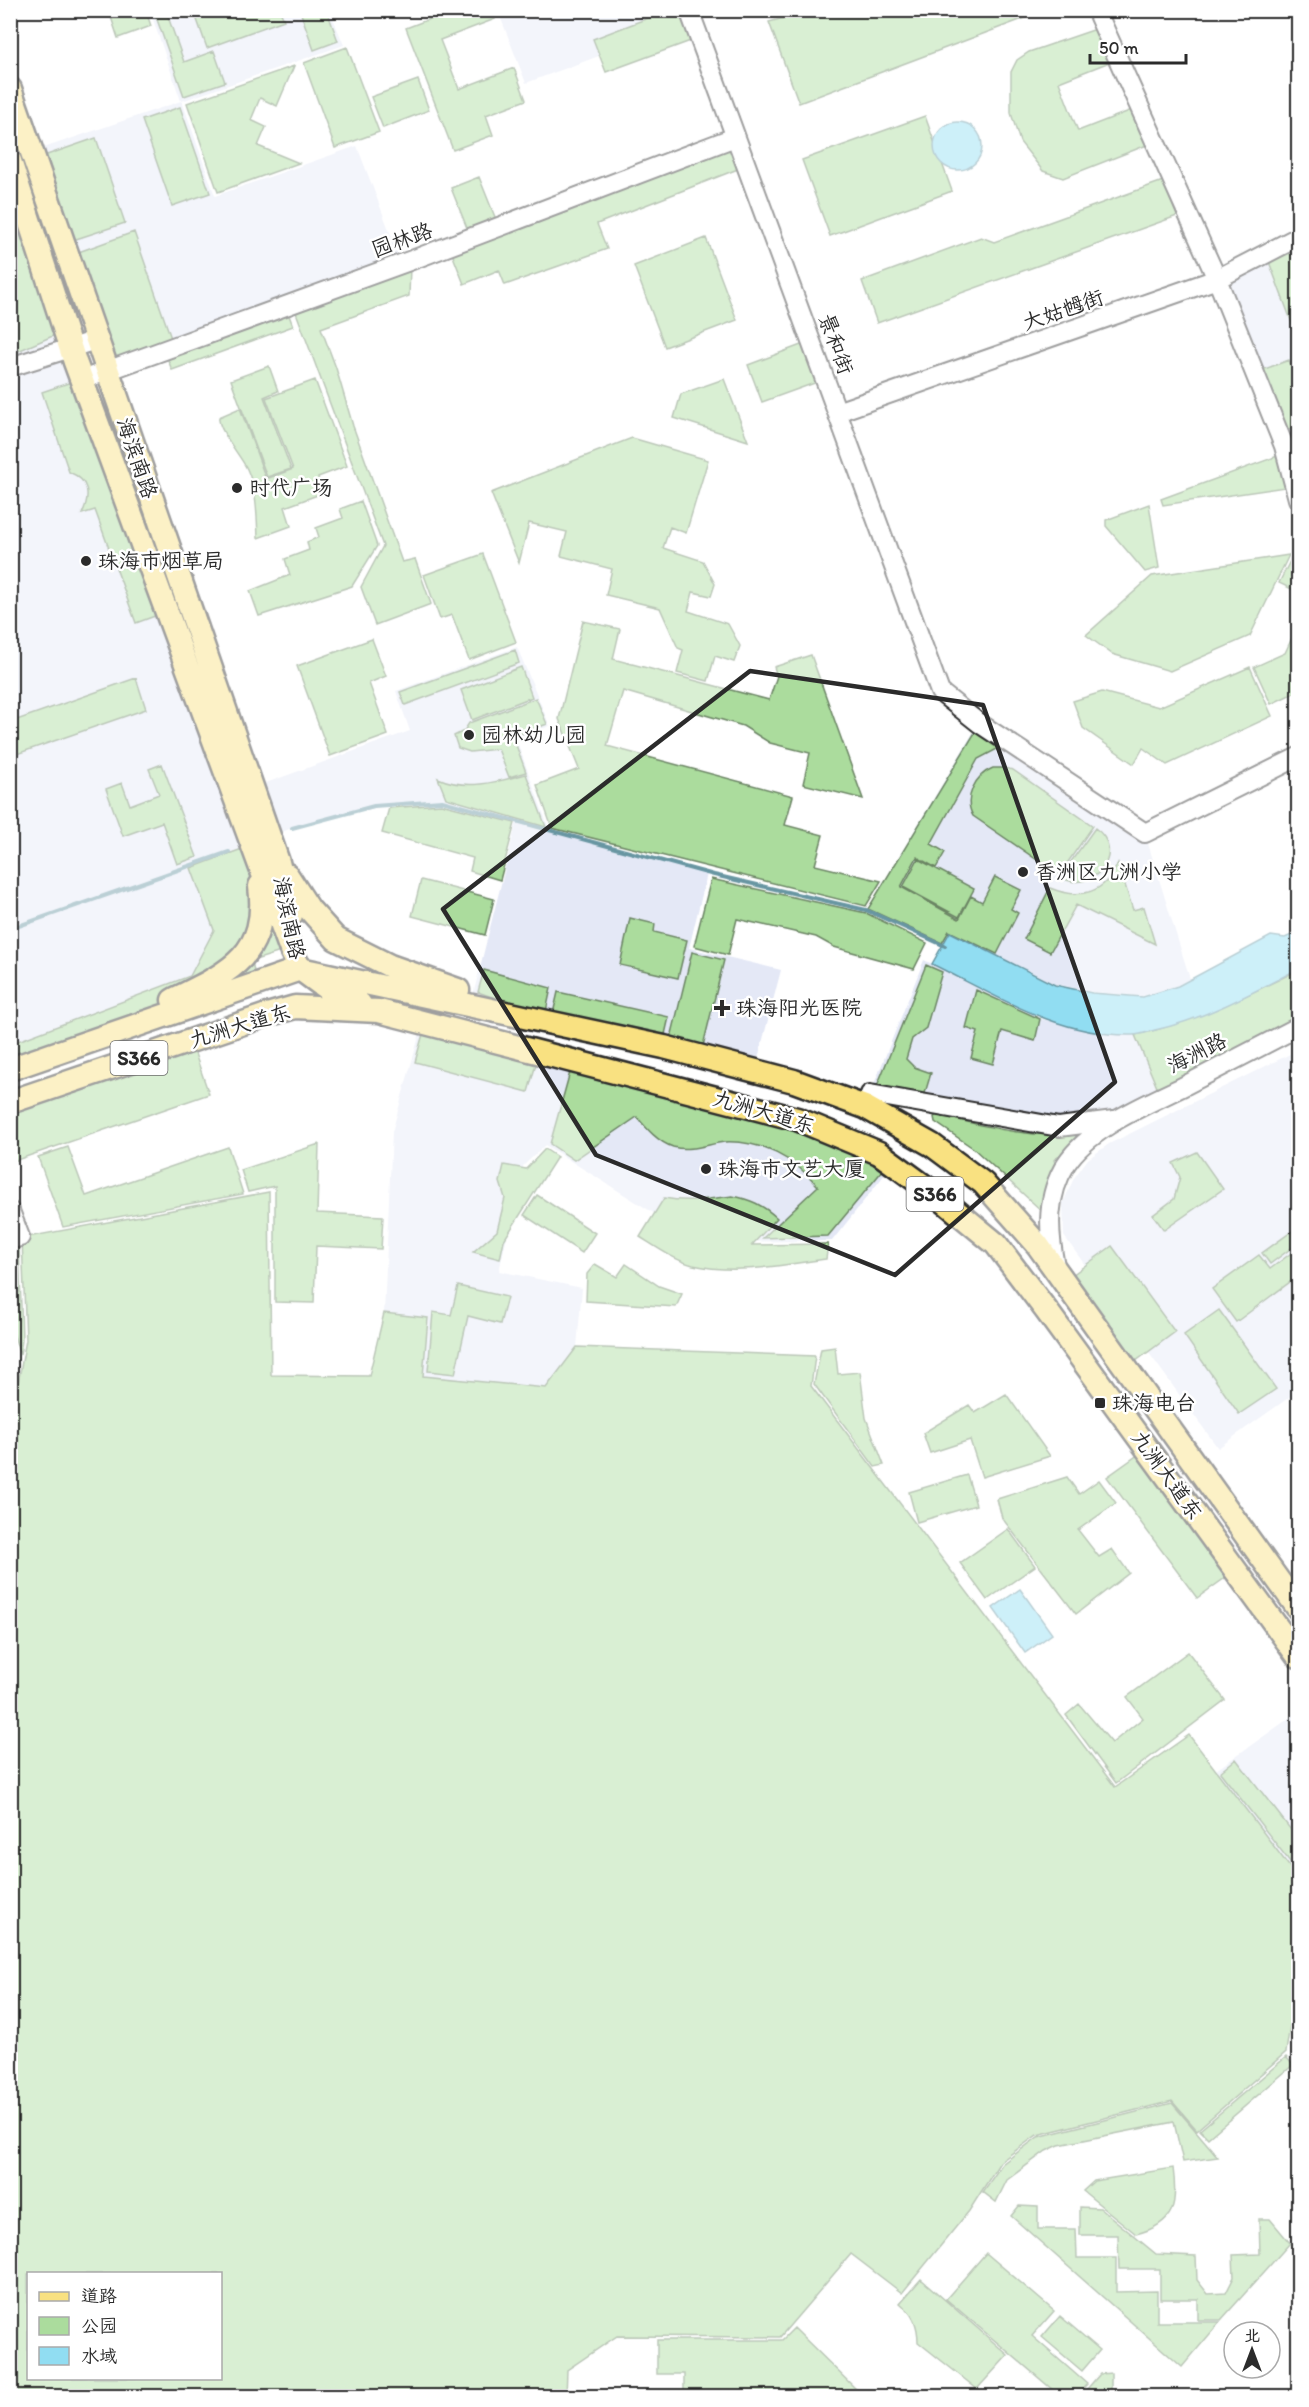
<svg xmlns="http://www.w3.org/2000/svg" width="1309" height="2407" font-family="Itim,'LXGW WenKai TC',sans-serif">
<rect width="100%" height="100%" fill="#fff"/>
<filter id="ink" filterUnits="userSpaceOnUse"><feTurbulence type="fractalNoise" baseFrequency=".0167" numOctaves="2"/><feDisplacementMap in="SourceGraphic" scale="12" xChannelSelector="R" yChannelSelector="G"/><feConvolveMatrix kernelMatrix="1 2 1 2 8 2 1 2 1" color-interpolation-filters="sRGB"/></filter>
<g filter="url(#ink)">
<path fill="#e4e8f6" d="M693,10L696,20L526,83L498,11Z
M150,11H330L344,45L182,101L215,196L357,146L402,264L108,372L32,152L181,101Z
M10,161L256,857L247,954L11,1069Z
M1298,237V472L1217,280Z
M517,647L550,726L516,739L550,831L707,874L689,948L781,970L755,1070L473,995L517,821L442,801L374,806L292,828L269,837L252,788L410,731L396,691Z
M979,723L1145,834L1190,979L1177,986L1142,996L1093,992L1055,984L950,932L942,945L867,910Z
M924,960L1042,1019L1090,1031L1135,1035L1160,1097L1116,1120L1059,1127L870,1094Z
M423,1022L893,1164L832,1241L700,1242L545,1145L523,1166L499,1271L582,1288L577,1347L546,1388L423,1376L429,1318L384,1313L392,1132Z
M1298,1050V1391L1218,1448L1064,1236L1063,1203L1074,1178L1088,1159L1109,1144Z
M1298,1712V1878L1216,1770Z"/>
<path fill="#abdc9d" stroke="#6b8464" stroke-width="1.5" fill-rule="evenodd" d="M453,10L492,11L495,19L440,40L459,89L514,68L526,100L486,115L493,135L453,150L406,28Z
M669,10L685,11L696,39L606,72L593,39Z
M109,11H146L151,26L118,38Z
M154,11H166L184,62L214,51L225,82L184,96Z
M194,11H280L284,20L207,48Z
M300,11H327L338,41L314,50Z
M810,11V10L1044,11L799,103L769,22Z
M1099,28L1112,61L1059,82L1078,131L1137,108L1152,143L1063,178L1043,171L1020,142L1011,113V72L1017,60L1029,52Z
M347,47L379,132L335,148L304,63Z
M294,66L277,106L260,98L251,120L266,127L258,146L299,163L218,192L187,103Z
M418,80L429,110L383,128L371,97Z
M180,107L210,193L172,206L142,120Z
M925,116L952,191L830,236L802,160Z
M96,138L125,223L70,241L41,157Z
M734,141L743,167L597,224L607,249L505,285L499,270L464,284L451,251Z
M10,170L62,332L11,354H10Z
M479,177L497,222L469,233L451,188Z
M1163,181L1177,216L877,323L862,281L981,237L994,242Z
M134,232L172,341L112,362L73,254Z
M706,238L737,320L665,347L634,266Z
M1298,243V339L1268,259Z
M410,266L409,296L321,328L336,368L353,426L402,562L415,559L431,604L375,625L361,587L383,546L294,307Z
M287,310L293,326L172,370L166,355Z
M809,342L823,380L762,402L748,365Z
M1289,360L1298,385V426L1285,431L1262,370Z
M269,366L278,391L264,397L291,469L267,477L231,380Z
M80,379L163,613L136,623L95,510L82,514C91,495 89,480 69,472L42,392Z
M724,379L748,441L674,418L681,394Z
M315,380L347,466L318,477L323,493L285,507L291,526L258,538C257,515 257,491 247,469C241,456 217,429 219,417L240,408L266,479L293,469L266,398Z
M632,438L708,460L686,533L670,527L663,548L703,561L715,584L711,596L693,592L688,611L728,624L740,646L734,662L715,656L708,681L677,673L683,650L678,648L660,608L606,595L612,569L561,556L567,532L529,523L519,563L491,493Z
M1283,454L1292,486L1163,505L1161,499Z
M361,501L377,546L352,586L259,616L250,591L290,575L285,559L309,550L307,542L319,537L316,528L343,518L340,509Z
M1149,504L1159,568L1145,572L1106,526V520Z
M1298,553V592L1279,583L1293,555Z
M483,554L516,642L469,660L452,615L440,619L424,575Z
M1289,555L1250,636L1170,671L1112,654L1086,635L1152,576Z
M583,621L620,629L613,659L769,700L777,676L774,667L811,655L863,799L803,784L810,753L770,743L743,726L623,691L607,746L793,796L785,825L823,835L815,865L881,881L866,906L552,828L537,785L579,769L559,719Z
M1298,625V691L1271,704L1254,667L1285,653Z
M372,639L386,676L369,683L388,735L330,756L297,666Z
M515,650L519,663L405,705L400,692Z
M521,667L532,697L472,720L461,690Z
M1250,667L1272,716L1167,765L1143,748L1134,764L1083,728L1073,701L1102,692L1159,707Z
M136,678L146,709L11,756V722Z
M536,698L547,724L513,737L526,772L509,777L498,749L470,752L458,748L454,736L464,731L469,723Z
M979,726L1006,750L997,749L978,759L931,844L945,852L936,868L917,857L901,887L959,919L971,896L982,902L995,877L1021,890L1011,909L1018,913L997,954L949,931L942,943L868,909Z
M162,764L197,857L177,864L162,822L123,836L106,789L122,783L130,805L159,794L149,769Z
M993,768H1004L1013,770L1093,826L1059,875L973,816C963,799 975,775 993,768Z
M526,774L546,827L446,798L438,778C467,791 497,782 526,774Z
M441,804L515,823L500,880L470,871L473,858L382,833L389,808Z
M1095,828C1128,851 1094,896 1060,877Z
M250,846L287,950L252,961L256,982L11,1065L10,1044L190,976L214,930L191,868Z
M918,859L974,889L959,917L903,887Z
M1118,863L1133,910L1144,907L1155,944L1076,905L1050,952L1024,939L1050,888C1079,900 1105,894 1118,863Z
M711,879L866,913L927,943L914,969L834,947L816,937L737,919L728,955L694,946Z
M421,880L494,899L485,935L412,916Z
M630,918L655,924L654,932L687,940L678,978L620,965Z
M692,952L724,960L702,1050L670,1042Z
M926,965L942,972L926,1028L912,1039L906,1059L914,1067L931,1073L923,1100L875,1091Z
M484,970L551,988L545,1016L478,992Z
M1298,970V1027L1161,1097L1135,1035C1195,1022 1244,997 1298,970Z
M976,990L1040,1019L1035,1041L1002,1031L993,1064L971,1058L978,1032L966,1028Z
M558,992L669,1017L663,1043L552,1018Z
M425,1027L538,1057L528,1092L415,1062Z
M192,1045L209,1094L11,1162L10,1106Z
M572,1065L794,1123L888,1164L828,1236L763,1238L818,1186C795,1159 761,1140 724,1142C708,1144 690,1152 673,1147C658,1142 647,1129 637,1117L574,1160L550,1144Z
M937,1115C984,1126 1027,1138 1075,1134L1078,1138L1064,1154L1058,1156L1054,1160L1057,1168L1044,1213L973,1148L935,1122L934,1117Z
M319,1144L317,1213L383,1216L381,1249L316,1246L314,1303L275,1302V1186L248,1192L241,1170Z
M68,1147L86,1196L228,1147L243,1194L63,1227L38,1157Z
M545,1149L557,1157L504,1240L500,1259L473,1252L497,1231L505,1198L500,1182L504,1165L526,1169Z
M1197,1152L1223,1189L1164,1230L1153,1215L1174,1199L1180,1177L1173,1163Z
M269,1192L271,1375L369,1376L384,1313L428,1318L423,1376L546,1388L577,1347L815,1356L811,1386L1115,1787L1189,1735L1298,1878V1972L1286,2052L1197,2130L1172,2101L1037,2135L1000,2162L969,2211L902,2293L851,2254L780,2337L617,2336L567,2370L566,2396H11L10,1427L26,1340L22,1238ZM28,2274H220V2378H28Z
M537,1195L595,1233L582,1253L524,1215Z
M732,1196C750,1199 763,1205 777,1218L752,1245L828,1244L826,1259C782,1265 736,1275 693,1265C674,1260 656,1247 640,1237L664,1198C687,1203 709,1199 732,1196Z
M1298,1227V1243L1270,1264L1262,1253Z
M19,1242L22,1340L20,1355L11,1326L10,1245Z
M1112,1246L1175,1332L1132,1364L1068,1278Z
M1298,1248V1276L1236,1322L1212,1289L1259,1255L1270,1269Z
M595,1264L617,1277L626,1264L659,1286L682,1294L676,1307L586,1301L587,1274Z
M458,1286L507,1297L500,1324L468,1316L455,1374L428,1371L433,1312L451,1315Z
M1219,1310L1276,1389L1239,1414L1184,1335Z
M835,1347L838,1374L860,1372L866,1418L884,1465L875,1467L814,1384L821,1349Z
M1006,1394L1050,1456L982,1477L970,1440L930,1453L923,1433L969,1405L975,1413Z
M1142,1452L1232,1573L1197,1598L1107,1477Z
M967,1475L976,1505L917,1522L909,1492Z
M1067,1477L1079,1494L1099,1480L1116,1503L1078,1530L1099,1557L1112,1549L1129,1573L1076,1614L1002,1518L997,1499Z
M1008,1529L1035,1566L987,1600L960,1563Z
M1188,1652L1225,1700L1116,1783L1066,1715L1079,1704L1112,1743L1143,1718L1127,1697Z
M1236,1759L1298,1839V1872L1220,1772Z
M1286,2057L1293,2065L1208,2138L1200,2130Z
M1172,2103L1218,2157L1183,2162L1174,2122L1059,2145L1046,2151L1007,2180L996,2202L983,2192L1002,2164L1038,2137Z
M1173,2168C1178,2205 1175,2224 1136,2234L1083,2191L1094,2181Z
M1019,2206L1038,2207V2229H1076L1077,2258H1116V2292L1157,2291V2322H1220L1182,2367L1011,2216Z
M1080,2207L1100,2208L1156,2254L1196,2256L1197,2280L1208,2294L1226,2293L1234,2277L1233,2255L1260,2254L1259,2219H1270L1290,2243L1221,2320H1198V2299H1160V2269H1119L1118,2235H1080Z
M986,2253L1054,2311L1032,2336L1087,2384L1076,2396H1060L946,2299Z
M921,2279L1008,2355L977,2389L918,2342C918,2325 913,2314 900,2303Z
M1060,2316L1100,2350L1082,2371L1042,2337Z
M794,2328L863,2396H684V2374H657V2340H782Z
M1111,2373V2394L1125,2395V2396H1081L1100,2374Z"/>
<path fill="#91ddf2" stroke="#6896a2" stroke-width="1.5" d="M934 146a24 24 0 1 1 48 0a24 24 0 1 1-48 0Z
M950,932L1055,985L1092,993L1143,997L1178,986L1271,936L1285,938L1298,932V969C1253,992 1206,1019 1155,1030C1148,1032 1140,1035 1133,1035C1060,1037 995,995 932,964Z
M1020,1589L1052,1634L1025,1653L993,1608Z"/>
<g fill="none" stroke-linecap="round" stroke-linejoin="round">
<path stroke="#6896a2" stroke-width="4" d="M292,828L374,806L442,801L714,875L866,910L945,946
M10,929L229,852"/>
<defs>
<path id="minor" d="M689,10L940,692L979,723L1145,833L1298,757
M1096,10L1217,279L1284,446L1298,499
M10,367L96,340
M82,380L412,260L735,137
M837,412L1217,279L1298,237
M870,1094L1059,1127L1114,1120
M10,1211L20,1237L10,1240
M1055,1266C1048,1231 1046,1196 1066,1164C1090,1127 1146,1105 1184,1086C1222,1066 1260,1047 1298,1027"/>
<path id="major" d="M10,89L278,862L291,915
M10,161L75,362L291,950L300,969L334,994L360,1004
M287,875L309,909L336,939L390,966L458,990
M173,1000C228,973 269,956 260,886
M10,1069L300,969L664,1047L794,1081L865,1107L932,1145L983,1183L1037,1244L1298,1608
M10,1102L267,1015L295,1007L379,1011L797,1119L879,1153L939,1197L996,1244L1046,1310L1298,1656"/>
</defs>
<use href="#minor" stroke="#2b2b2b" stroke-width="22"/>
<use href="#major" stroke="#2b2b2b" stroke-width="27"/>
<use href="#minor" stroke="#fff" stroke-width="18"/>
<use href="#major" stroke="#f9e181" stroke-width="22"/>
</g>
</g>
<path d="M0 0H1309V2407H0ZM750,671L983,705L1115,1082L895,1275L596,1155L443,909Z" fill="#fff" fill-opacity=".55" fill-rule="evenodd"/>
<path fill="none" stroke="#2b2b2b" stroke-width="4.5" stroke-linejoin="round" d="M750,671L983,705L1115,1082L895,1275L596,1155L443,909Z"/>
<g fill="#2b2b2b" stroke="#fff" stroke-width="2">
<circle cx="237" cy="488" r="6"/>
<circle cx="86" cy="561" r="6"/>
<circle cx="469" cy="735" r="6"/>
<circle cx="1023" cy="872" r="6"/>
<path d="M719 999h6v6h6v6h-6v6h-6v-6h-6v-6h6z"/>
<circle cx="706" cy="1169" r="6"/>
<rect x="1094" y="1397" width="12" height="12" rx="3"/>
</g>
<g text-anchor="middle" stroke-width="5" stroke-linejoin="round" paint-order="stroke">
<g fill="#fff" stroke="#6b6b6b" stroke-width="1.5">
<rect x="110.5" y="1041" width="57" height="34" rx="4.5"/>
<rect x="906.5" y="1177" width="57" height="34" rx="4.5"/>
</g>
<g font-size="20" font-weight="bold" fill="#2b2b2b">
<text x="139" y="1065">S366</text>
<text x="935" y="1201">S366</text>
</g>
<g font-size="21" fill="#2b2b2b" stroke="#fff">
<text transform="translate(402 240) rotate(-20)" y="7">园林路</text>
<text transform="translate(1063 310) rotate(-19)" y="7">大姑乸街</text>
<text transform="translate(836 344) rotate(70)" y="7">景和街</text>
<text transform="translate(137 458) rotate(71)" y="7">海滨南路</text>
<text transform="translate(289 918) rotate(78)" y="7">海滨南路</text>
<text transform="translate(240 1026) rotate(-17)" y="7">九洲大道东</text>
<text transform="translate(1197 1053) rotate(-27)" y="7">海洲路</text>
<text transform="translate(764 1112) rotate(16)" y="7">九洲大道东</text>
<text transform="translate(1167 1475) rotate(54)" y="7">九洲大道东</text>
</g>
<g font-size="21" fill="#2b2b2b" stroke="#fff" text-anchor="start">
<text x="249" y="495">时代广场</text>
<text x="98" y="568">珠海市烟草局</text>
<text x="481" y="742">园林幼儿园</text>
<text x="1035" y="879">香洲区九洲小学</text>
<text x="736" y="1015">珠海阳光医院</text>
<text x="718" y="1176">珠海市文艺大厦</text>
<text x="1112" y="1410">珠海电台</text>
</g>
</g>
<rect width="1309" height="2407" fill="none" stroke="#fff" stroke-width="36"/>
<rect x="18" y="18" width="1273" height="2371" fill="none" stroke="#2b2b2b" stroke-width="2" filter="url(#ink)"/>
<rect x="27" y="2272" width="195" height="108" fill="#ffffff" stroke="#aaaaaa" stroke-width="1.5"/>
<rect x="39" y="2292" width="30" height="9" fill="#f9e181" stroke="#aaaaaa" stroke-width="1.5"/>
<text x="81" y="2302" font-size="18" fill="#2b2b2b">道路</text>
<rect x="39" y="2317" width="30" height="18" fill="#abdc9d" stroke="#aaaaaa" stroke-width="1.5"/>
<text x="81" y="2332" font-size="18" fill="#2b2b2b">公园</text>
<rect x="39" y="2347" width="30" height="18" fill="#91ddf2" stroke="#aaaaaa" stroke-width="1.5"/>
<text x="81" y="2362" font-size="18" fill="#2b2b2b">水域</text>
<g transform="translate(1252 2350)"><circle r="28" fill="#ffffff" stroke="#aaaaaa" stroke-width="1.5"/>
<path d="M0-4.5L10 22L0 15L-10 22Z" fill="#2b2b2b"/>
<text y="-9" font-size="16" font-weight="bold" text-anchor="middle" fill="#2b2b2b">北</text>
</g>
<path d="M1090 54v9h96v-9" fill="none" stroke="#2b2b2b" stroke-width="3"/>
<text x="1099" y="54" font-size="18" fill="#2b2b2b" stroke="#ffffff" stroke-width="4.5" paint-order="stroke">50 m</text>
</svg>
